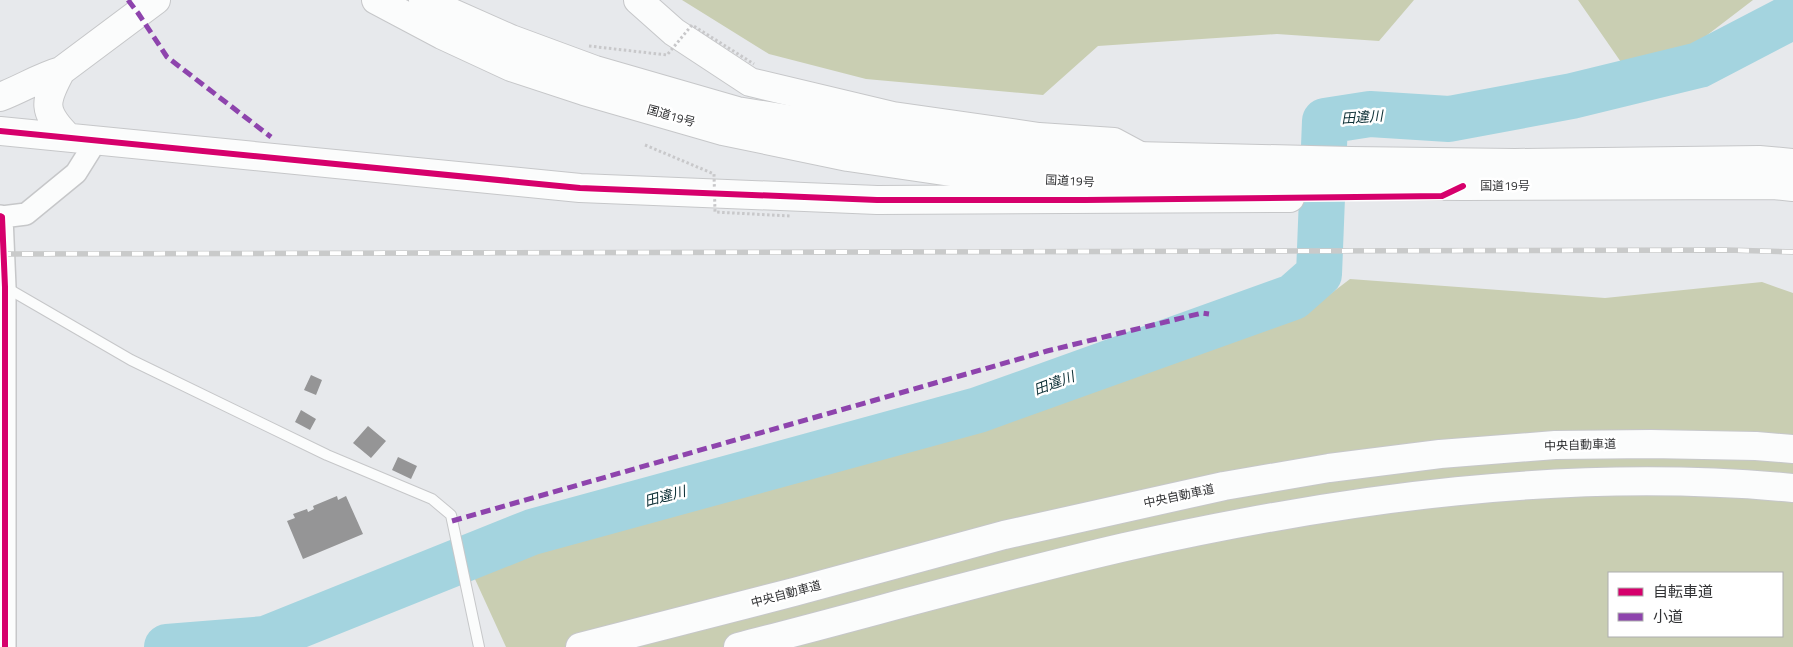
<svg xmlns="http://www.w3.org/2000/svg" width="1793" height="647" font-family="'Titillium Web','Noto Sans JP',sans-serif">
<rect width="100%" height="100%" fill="#e7e9ec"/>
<path fill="#c9ceb2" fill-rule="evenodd" d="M682,0H1414L1379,41L1277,34L1098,46L1043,95L866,79L769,54Z
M1578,0H1753L1685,52L1623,65Z
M1350,279L1605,298L1762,282L1793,293V647H506L469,566L609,523L991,424L1312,308ZM1609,573H1782V636H1609Z"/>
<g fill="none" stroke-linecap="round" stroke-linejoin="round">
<path stroke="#a4d4df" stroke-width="46" d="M167,647L265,639L532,532L978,410L1293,297L1319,274L1325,121L1370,114L1449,119L1572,96L1699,65L1793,16"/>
</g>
<path fill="#959596" d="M311,375L322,380L316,395L304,390Z
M301,410L316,419L310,430L295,422Z
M368,426L386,441L371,458L353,443Z
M398,457L417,466L411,479L392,470Z
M337,496L338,500L346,496L363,534L303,559L287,521L295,518L293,514L307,509L308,512L314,509L313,506Z"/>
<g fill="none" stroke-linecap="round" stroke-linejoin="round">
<defs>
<path id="lane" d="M5,287L131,360L327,455L432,499L451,515L479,647"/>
<path id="street" d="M0,216L2,217L26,214L76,173L96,141
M2,217L5,287V647"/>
<path id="secondary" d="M638,0L674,32L750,82L893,116L1039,137L1114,142L1142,157
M61,71C44,102 42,111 68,137
M0,97C21,89 40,77 61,71L156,0
M0,131L580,188L877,200L1290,198"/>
<path id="highway" d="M376,0L442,35L511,67L584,91L723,131L848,157L978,176L1113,183L1463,186L1773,185L1793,187
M423,0L511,39L595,70L737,111L959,147L1051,154L1351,161L1515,163L1759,160L1793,163
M580,647L794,592L1004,535L1224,486L1329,468L1440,454L1555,445L1651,444L1756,446L1793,449
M738,647C867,614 995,577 1125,547C1343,498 1569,467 1793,488"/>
</defs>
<use href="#lane" stroke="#c6c7c9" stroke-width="12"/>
<use href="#street" stroke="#c6c7c9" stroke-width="24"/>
<use href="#secondary" stroke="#c6c7c9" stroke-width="30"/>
<use href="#highway" stroke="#c6c7c9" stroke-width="30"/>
<use href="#lane" stroke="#fbfcfc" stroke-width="10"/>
<use href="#street" stroke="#fbfcfc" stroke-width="21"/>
<use href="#secondary" stroke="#fbfcfc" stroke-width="28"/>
<use href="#highway" stroke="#fbfcfc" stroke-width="28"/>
<defs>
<path id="rail" d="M0,254L1726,250L1793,252"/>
</defs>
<use href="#rail" stroke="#c9caca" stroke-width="5.5"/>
<use href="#rail" stroke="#fff" stroke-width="4" stroke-dasharray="11" stroke-linecap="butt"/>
<path stroke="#c8c8ca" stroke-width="3" stroke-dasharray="2.5 2.5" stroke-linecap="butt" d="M589,46L667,55L692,25L754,64
M645,145L714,174L715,212L790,216"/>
<path stroke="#8e44ad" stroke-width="5" stroke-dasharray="10 5" stroke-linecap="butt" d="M128,0L138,13L167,57L271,137
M452,521L1047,351L1202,313L1209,314"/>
<defs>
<path id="cycleway" d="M0,131L580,188L877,200H1085L1442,196L1463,186
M0,216L2,217L5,287V647"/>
</defs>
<use href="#cycleway" stroke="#fff" stroke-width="9"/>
<use href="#cycleway" stroke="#d6006c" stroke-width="6"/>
</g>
<g text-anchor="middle" stroke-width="5" stroke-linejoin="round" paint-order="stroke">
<g font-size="12" fill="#313234" stroke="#fff">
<text transform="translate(671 116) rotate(16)" y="4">国道19号</text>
<text transform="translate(1070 181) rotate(3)" y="4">国道19号</text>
<text x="1505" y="190">国道19号</text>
<text transform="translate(1580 445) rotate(-2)" y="4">中央自動車道</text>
<text transform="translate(1179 496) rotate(-12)" y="4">中央自動車道</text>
<text transform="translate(786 594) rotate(-15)" y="4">中央自動車道</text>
</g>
<g font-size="14" font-style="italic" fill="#0c2f35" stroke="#fff">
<text transform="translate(1362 117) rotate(-4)" y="5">田違川</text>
<text transform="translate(1054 383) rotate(-20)" y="5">田違川</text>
<text transform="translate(665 496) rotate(-15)" y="5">田違川</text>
</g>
</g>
<rect x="1608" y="572" width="175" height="65" fill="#ffffff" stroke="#adadae"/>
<rect x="1618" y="588" width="25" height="8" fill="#d6006c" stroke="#adadae"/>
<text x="1653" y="597" font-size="15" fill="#313234">自転車道</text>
<rect x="1618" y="613" width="25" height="8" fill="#8e44ad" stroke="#adadae"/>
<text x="1653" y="622" font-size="15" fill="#313234">小道</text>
</svg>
